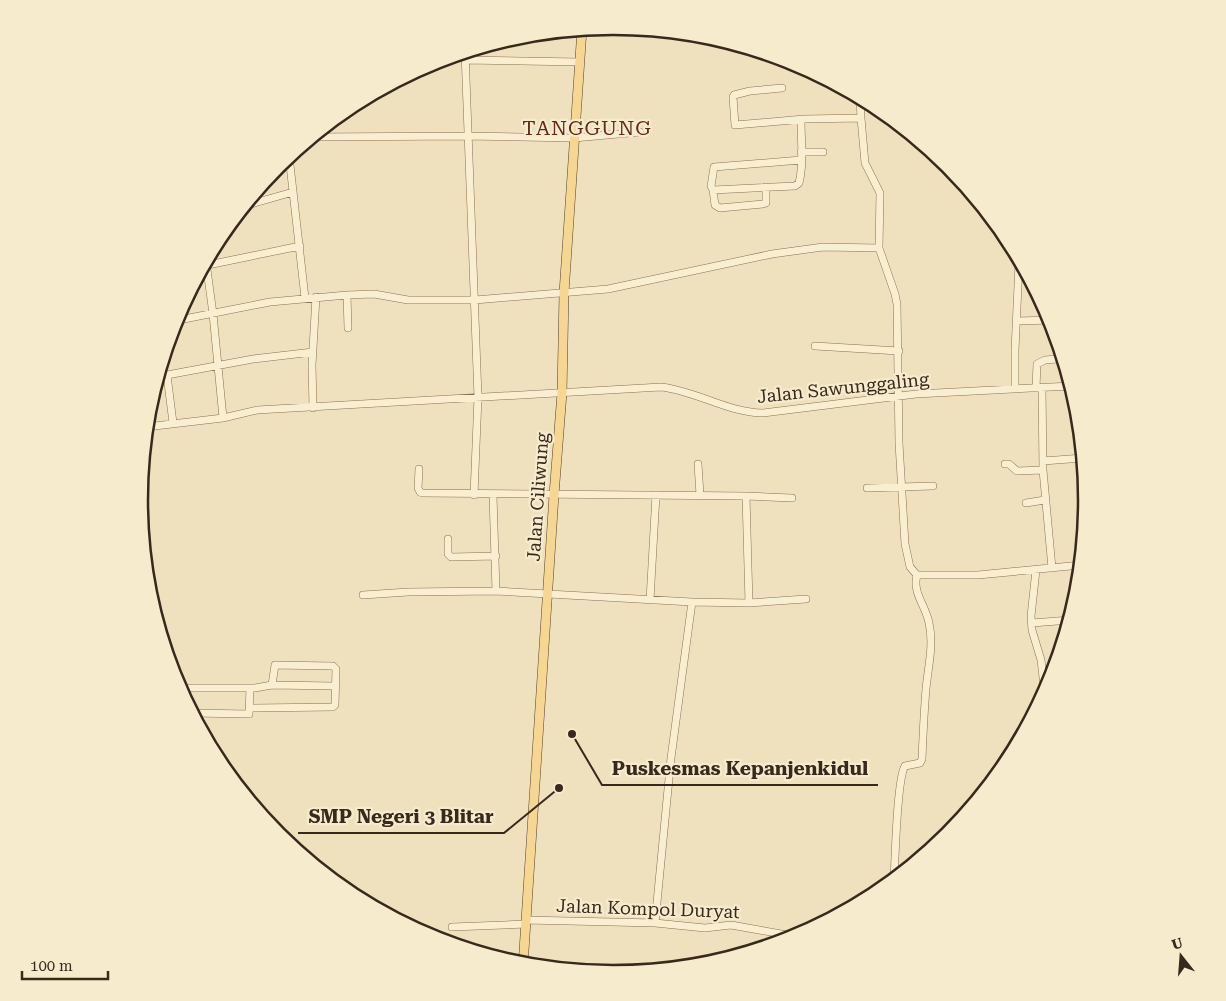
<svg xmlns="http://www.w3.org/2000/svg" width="1226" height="1001" font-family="'Roboto Serif',serif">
<rect width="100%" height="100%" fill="#efe0be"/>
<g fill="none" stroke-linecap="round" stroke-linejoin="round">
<defs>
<path id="minor" d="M465,52L478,397L474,495
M465,60L579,62
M782,88L750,91L734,95L733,97L735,125L804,119L861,118L865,163L880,193L879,248
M860,97L861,118
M312,137L469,136L574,138L640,132
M801,152H823
M289,156L305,298
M801,160L714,167L711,186L713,190L795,186L799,183C804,164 801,140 801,119
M713,190L715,205L720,208L763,204L766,203V187
M244,206L293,192
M206,262L213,314L223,418
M203,266L300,246
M347,295L348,328
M174,321L270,302L347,295L374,294L408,300H475L608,289L772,254L823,247L879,248L895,294L897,304L899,443L905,544L910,567L917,575C912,593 926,606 929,623C934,645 928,667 926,689C924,712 923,735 922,759L920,763L905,766C897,778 895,861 894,881
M1017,321L1052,320
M815,346L899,351
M158,376L167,375
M1036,388L1037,364L1045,360L1057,359L1059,357V344
M1042,388L1043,470L1052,568
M1015,389V350L1019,264
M313,408L312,365L316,297
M173,423L167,375L253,359L313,352
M146,427L223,418L257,410L661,387C697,391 726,412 763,413L916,394L1071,386
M1043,461L1083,458
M698,464L700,495
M1005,464H1009L1017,471L1043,470
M419,469L418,488L420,492L422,493L746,496L792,498
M867,488L933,486
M493,495L496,591
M746,496L749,603
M1026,503L1045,500
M448,539V554L451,557L496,556
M1036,570L1031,616L1032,630L1041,660L1045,694
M917,575H978L1081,565
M363,595L408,592L496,591L692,602L749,603L806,599
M650,600L656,495
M1032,623L1070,620
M178,688H255L272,685L335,686
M250,708L333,707L335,705L336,669L333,666L275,665L272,685
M192,713L249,714L250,688
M526,920L655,923L705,928L731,925L798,937
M655,923L671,758L692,602
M452,927L526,924"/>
<path id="major" d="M523,966L554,495L562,393L564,293L582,29"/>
</defs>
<use href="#minor" stroke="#887156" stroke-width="8"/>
<use href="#major" stroke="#553f2b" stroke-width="10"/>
<use href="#minor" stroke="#faeed1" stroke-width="7"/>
<use href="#major" stroke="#f5d693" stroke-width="9"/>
</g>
<g text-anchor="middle" stroke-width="4.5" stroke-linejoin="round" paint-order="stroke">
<g font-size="18" fill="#37291b" stroke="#f7ebce">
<text transform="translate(843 388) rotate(-6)" y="6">Jalan Sawunggaling</text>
<text transform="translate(538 497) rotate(-86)" y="6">Jalan Ciliwung</text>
<text transform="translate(648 909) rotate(2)" y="6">Jalan Kompol Duryat</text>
</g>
<g font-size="20" letter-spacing="1" fill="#652919" stroke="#f7ebce">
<text x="587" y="135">TANGGUNG</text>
</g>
</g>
<path d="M0 0H1226V1001H0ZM148 500a465 465 0 1 1 930 0a465 465 0 1 1-930 0Z" fill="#f7ebce" fill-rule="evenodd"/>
<path fill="none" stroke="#37291b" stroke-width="2.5" d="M148 500a465 465 0 1 1 930 0a465 465 0 1 1-930 0Z"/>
<path fill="none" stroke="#37291b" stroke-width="2" d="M572 734L602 785H878M559 788L504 833H298"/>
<g fill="#37291b" stroke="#f7ebce" stroke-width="2">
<circle cx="572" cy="734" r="5"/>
<circle cx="559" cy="788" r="5"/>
</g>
<g font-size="19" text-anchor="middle" font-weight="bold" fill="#37291b" stroke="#f7ebce" stroke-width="4.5" stroke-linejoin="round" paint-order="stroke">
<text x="740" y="775">Puskesmas Kepanjenkidul</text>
<text x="401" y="823">SMP Negeri 3 Blitar</text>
</g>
<g transform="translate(1181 956) rotate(343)" stroke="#f7ebce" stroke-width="4" paint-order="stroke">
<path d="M0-4L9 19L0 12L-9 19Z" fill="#37291b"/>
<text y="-8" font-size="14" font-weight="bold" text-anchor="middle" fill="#37291b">U</text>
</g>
<path d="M22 971v8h86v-8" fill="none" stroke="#37291b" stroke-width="2.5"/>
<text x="30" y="971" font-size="15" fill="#37291b" stroke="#f7ebce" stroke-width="4" paint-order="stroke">100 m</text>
</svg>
